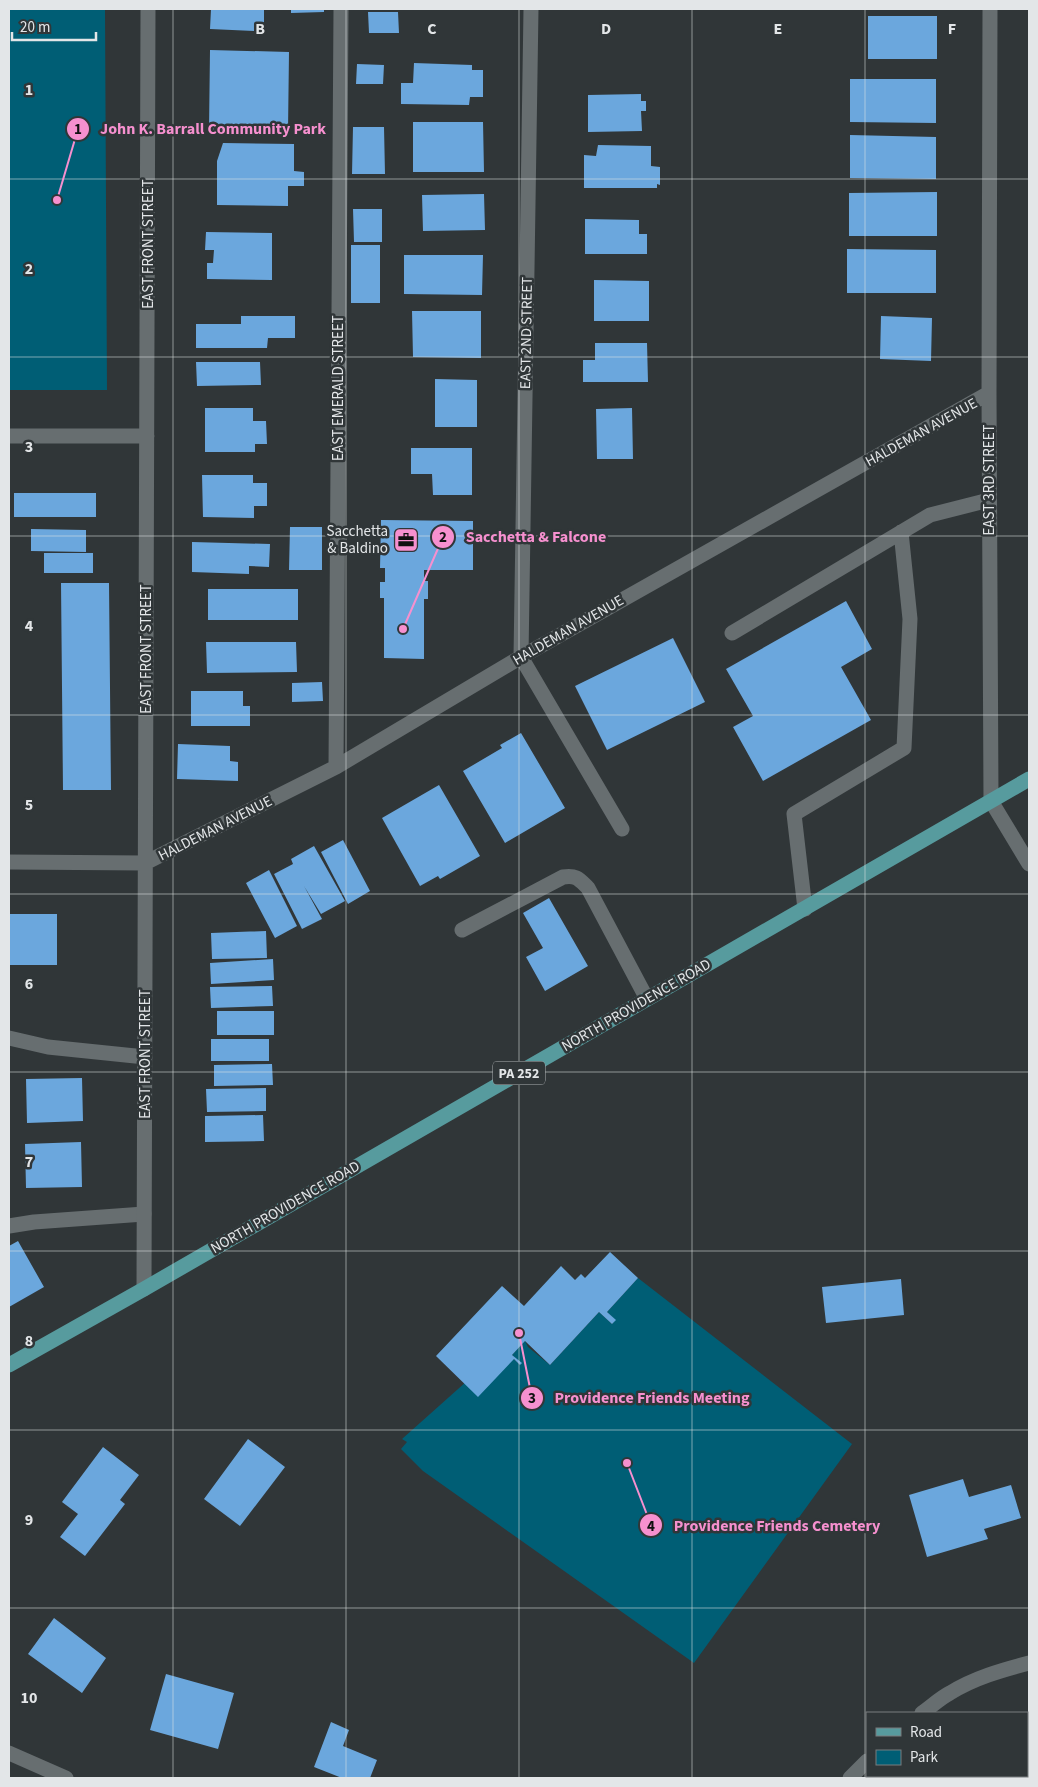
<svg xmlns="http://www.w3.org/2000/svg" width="1038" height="1787" font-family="'Source Sans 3',sans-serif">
<rect width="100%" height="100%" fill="#303638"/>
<path fill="#005e75" d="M9,9H105L107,390H9Z
M638,1278L852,1444L694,1663L423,1471L401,1449L407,1442L402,1439L467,1381L514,1359L520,1365L521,1363L512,1355L525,1341L528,1347L550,1365L599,1312L612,1324L615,1320L607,1312Z"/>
<path fill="#6ba7dd" d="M211,9H264V24L255,23L254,31L210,29Z
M291,9H324V12L291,13Z
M368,12H398L399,33H369Z
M868,16H937V59H868Z
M210,50L289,52L288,131L209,130Z
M414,63L472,65V70H483V97H470L469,105L401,104V83H413Z
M357,64L384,65L383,84H356Z
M850,79H936V123L850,122Z
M641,94V101H646V111H641L642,131L588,132V95Z
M413,122H483L484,172H413Z
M353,127H384L385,174H352Z
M850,135L936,137V179L850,178Z
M223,143L294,144V171L304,172V186H288V206L217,205V161Z
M598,145L651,146V166L660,167V185L657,184V188H584V155L596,156Z
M937,192V236H849V193Z
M484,194L485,230L423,231L422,195Z
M353,209H382V242H354Z
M585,219L639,220V234H647V254H585Z
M206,232L272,233V280L207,279V263H213L214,250H205Z
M351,245H380V303H351Z
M847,249L936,250V293H847Z
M404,255H483L482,295L404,294Z
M594,280L649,281V321H594Z
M412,311H481V358L413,357Z
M241,316H295V338H268L267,348H196V324H241Z
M881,316L932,318L931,361L880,359Z
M595,343H647L648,382H583V360H595Z
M196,362H260L261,385L197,386Z
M435,379L477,380V427H435Z
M205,408H253V421H266L267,444H255V452H205Z
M632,408L633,459H597L596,409Z
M411,448H472V495H433L432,474H411Z
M202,475H253V483H267V506H254V518L203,517Z
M14,493H96V517H14Z
M381,520L473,521V570H424V581H428V599H424V659L384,658V598H380V582H385V568H380Z
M290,527H322V570H289Z
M31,529L86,530V552L31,551Z
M192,542L270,544L269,567L249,566V574L192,572Z
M44,553H93V573H44Z
M61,583H109L111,790H63Z
M208,589H298V620H208Z
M846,601L872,649L841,667L871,720L763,781L733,727L753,716L726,669Z
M673,638L705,702L607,750L575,686Z
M206,642H296L297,672L207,673Z
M322,682L323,701L292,702V683Z
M191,691H243V706H250V726H191Z
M521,733L565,808L505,843L463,771L502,748L500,745Z
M178,744L230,746V761L238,762V781L177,779Z
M439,785L480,856L440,879L438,876L420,886L382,818Z
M343,840L370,891L348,904L321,852Z
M314,846L345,901L321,914L304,886L322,919L302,929L274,874L293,864L291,859Z
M269,870L297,926L275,938L246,883Z
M549,898L588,966L545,991L526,957L543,948L523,913Z
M9,914H57V965H9Z
M266,931L267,958L212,959L211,933Z
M273,959L274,980L211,984L210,963Z
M272,986L273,1006L211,1008L210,987Z
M217,1011H274V1035H217Z
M211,1039H269V1061H211Z
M272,1064L273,1085L214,1086V1065Z
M82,1078L83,1121L27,1123L26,1079Z
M266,1088V1111L207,1112L206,1089Z
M263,1115L264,1141L205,1142V1116Z
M81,1142L82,1187L26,1188L25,1144Z
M18,1241L44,1287L9,1307V1246Z
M610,1252L638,1278L607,1312L616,1320L612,1324L599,1312L550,1365L525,1341L512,1355L522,1363L520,1365L514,1359L478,1397L436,1356L502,1286L524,1306L561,1266L575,1280L581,1274L585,1278Z
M901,1279L904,1315L826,1323L822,1287Z
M248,1439L285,1467L240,1526L204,1499Z
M103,1447L139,1475L120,1500L125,1504L85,1556L60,1537L78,1514L62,1502Z
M963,1479L969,1497L1011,1485L1021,1518L984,1529L988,1539L927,1557L909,1495Z
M54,1618L106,1658L82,1693L28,1654Z
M166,1674L234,1693L218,1749L150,1730Z
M331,1722L349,1730L343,1746L377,1760L370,1778H342L314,1767Z
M1029,1751V1778H999L998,1776H1027V1752Z"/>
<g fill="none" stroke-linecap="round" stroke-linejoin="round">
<path stroke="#676e70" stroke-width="15" d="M732,633L930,515L989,500
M521,657L622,829
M805,909L794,814L904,748L910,619L901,532
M462,930L563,877C577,875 579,879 588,888L647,999
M9,1038L48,1047L145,1057
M9,1226L34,1222L144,1214"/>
<path stroke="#676e70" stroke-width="15" d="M990,9L989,393L991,801L1029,864
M9,436H147
M521,657L531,9
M336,767L341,9
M9,862L145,863L336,767L521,657L989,393
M144,1289L148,9
M922,1713C931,1707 940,1698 950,1693C974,1678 1002,1670 1029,1663
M9,1753L66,1778
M850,1778L867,1761"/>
<path stroke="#579b9e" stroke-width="15" d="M9,1365L144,1289L1029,779"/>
</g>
<path fill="none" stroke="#e3e6e8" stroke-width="1" stroke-opacity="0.55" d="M173,9V1778M346,9V1778M519,9V1778M692,9V1778M865,9V1778M9,179H1029M9,357H1029M9,536H1029M9,715H1029M9,894H1029M9,1072H1029M9,1251H1029M9,1430H1029M9,1608H1029"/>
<defs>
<symbol id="office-square" viewBox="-11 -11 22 22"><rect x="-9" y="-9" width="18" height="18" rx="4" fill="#f690cf" stroke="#303638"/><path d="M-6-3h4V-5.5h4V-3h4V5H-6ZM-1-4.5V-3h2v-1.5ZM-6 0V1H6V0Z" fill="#111"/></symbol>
</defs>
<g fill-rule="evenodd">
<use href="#office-square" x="392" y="526" width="28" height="28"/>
</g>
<g text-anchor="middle" stroke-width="5" stroke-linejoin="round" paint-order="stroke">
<rect fill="#303638" stroke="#adb1b3" stroke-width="1" x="493" y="1061.5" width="52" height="23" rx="4"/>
<g font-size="14" font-weight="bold" fill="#e3e6e8">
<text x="519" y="1078">PA 252</text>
</g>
<g font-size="15" fill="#e3e6e8" stroke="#303638">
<text transform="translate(148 244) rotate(-90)" y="5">EAST FRONT STREET</text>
<text transform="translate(526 333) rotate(-89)" y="5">EAST 2ND STREET</text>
<text transform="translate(338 388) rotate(-90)" y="5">EAST EMERALD STREET</text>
<text transform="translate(921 432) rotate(-29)" y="5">HALDEMAN AVENUE</text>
<text transform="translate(989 480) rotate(-90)" y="5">EAST 3RD STREET</text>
<text transform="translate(568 630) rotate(-30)" y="5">HALDEMAN AVENUE</text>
<text transform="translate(146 649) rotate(-90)" y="5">EAST FRONT STREET</text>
<text transform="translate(215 828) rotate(-27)" y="5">HALDEMAN AVENUE</text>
<text transform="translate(636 1005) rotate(-30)" y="5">NORTH PROVIDENCE ROAD</text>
<text transform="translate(145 1054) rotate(-90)" y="5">EAST FRONT STREET</text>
<text transform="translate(285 1207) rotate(-30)" y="5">NORTH PROVIDENCE ROAD</text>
</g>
<g font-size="15" fill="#e3e6e8" stroke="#303638" text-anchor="end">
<text x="388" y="536">Sacchetta<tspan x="388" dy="17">&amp; Baldino</tspan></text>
</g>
</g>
<g font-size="16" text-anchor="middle" font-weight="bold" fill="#e3e6e8" stroke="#303638" stroke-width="5" stroke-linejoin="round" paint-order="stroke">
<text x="260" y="34">B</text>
<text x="432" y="34">C</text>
<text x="606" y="34">D</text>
<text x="778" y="34">E</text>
<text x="952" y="34">F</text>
<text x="29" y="95">1</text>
<text x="29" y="274">2</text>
<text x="29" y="452">3</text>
<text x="29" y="631">4</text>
<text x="29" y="810">5</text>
<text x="29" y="989">6</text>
<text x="29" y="1167">7</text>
<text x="29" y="1346">8</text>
<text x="29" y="1525">9</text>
<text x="29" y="1703">10</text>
</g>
<path fill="none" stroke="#f690cf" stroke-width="2" d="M57 200L78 129M403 629L443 537M519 1333L532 1398M627 1463L651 1525"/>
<g fill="#f690cf" stroke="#303638" stroke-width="2">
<circle cx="57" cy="200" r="5"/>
<circle cx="403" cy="629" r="5"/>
<circle cx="519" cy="1333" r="5"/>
<circle cx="627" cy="1463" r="5"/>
<circle cx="78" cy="129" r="12"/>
<circle cx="443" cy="537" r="12"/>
<circle cx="532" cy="1398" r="12"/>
<circle cx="651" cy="1525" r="12"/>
</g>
<g font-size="15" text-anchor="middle" font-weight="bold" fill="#111">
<text x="78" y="134">1</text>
<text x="443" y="542">2</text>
<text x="532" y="1403">3</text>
<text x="651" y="1531">4</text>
</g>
<g font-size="16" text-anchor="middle" font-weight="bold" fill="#f690cf" stroke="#303638" stroke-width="5" stroke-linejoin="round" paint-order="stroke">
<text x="213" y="134">John K. Barrall Community Park</text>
<text x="536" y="542">Sacchetta &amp; Falcone</text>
<text x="652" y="1403">Providence Friends Meeting</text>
<text x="777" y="1531">Providence Friends Cemetery</text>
</g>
<rect width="1038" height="1787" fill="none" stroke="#e3e6e8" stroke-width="20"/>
<rect x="866" y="1712" width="162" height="65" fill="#303638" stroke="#787c7e"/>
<rect x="876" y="1728" width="25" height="8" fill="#579b9e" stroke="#787c7e"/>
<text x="910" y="1737" font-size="15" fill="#e3e6e8">Road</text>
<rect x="876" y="1750" width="25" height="15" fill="#005e75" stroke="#787c7e"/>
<text x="910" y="1762" font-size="15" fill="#e3e6e8">Park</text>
<path d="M12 32v8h84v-8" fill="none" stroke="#e3e6e8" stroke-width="2.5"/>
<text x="20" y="32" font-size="15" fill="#e3e6e8" stroke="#303638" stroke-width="4" paint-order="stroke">20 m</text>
</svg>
